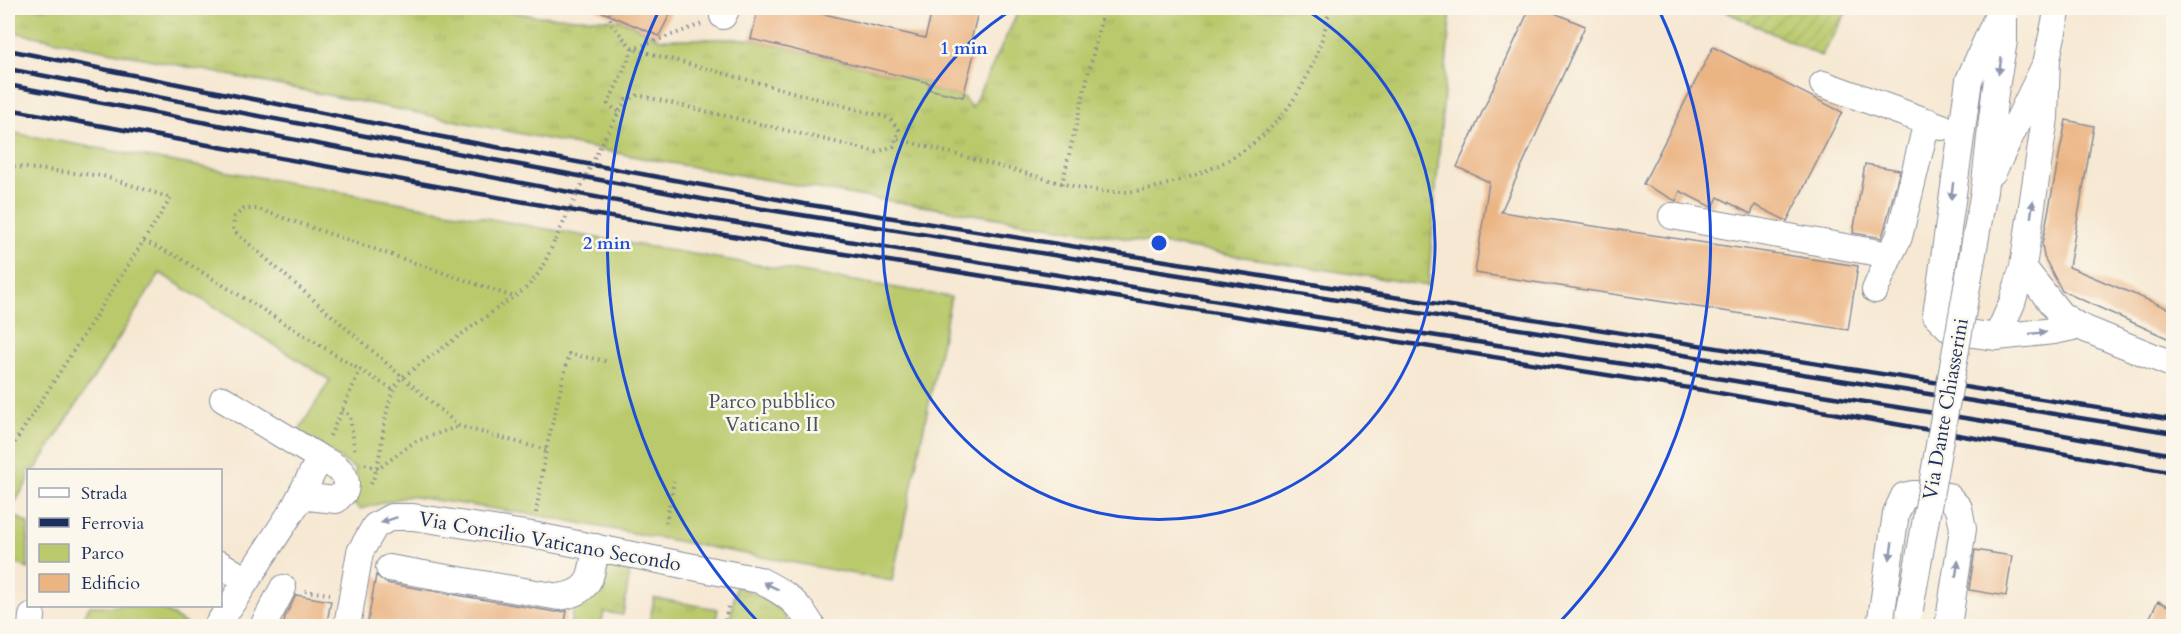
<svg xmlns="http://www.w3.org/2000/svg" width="2181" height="634" font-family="Cardo,serif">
<defs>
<pattern id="grass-tufts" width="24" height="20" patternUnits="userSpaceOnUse" patternTransform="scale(1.5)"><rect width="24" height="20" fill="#bac96c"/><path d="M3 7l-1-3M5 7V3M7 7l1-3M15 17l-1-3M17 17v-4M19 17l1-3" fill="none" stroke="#9fad60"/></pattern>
<pattern id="garden-furrows" width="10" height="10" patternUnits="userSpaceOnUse" patternTransform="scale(1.5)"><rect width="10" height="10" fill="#bac96c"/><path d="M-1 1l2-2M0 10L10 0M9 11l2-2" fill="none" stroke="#9fad60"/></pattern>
</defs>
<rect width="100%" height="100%" fill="#fbf7ec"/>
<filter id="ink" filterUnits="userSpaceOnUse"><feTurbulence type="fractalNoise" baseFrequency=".0167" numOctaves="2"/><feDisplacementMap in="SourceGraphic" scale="12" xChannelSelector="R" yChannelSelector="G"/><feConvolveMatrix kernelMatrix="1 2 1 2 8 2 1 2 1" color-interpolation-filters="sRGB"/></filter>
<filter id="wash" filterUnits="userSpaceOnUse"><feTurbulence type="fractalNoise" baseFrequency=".008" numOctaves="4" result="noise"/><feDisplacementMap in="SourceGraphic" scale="24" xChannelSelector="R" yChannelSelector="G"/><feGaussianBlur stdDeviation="1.35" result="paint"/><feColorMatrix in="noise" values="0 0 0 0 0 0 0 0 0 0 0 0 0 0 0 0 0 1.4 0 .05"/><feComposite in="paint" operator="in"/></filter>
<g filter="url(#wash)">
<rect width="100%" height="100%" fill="#f6e8d2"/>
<path fill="url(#grass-tufts)" stroke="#6a7c65" stroke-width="1.5" d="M8,8H491L535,16L621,20L661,39H751L930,83L928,89L963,97L972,108L1020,8H1451L1428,286L865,197L642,158L8,31Z
M603,566L630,571L623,615L604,612L601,626H570L574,605Z
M736,586C757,594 783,603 789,626H729Z
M654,598L718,609L715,626H649Z"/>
<path fill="#bac96c" stroke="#6a7c65" stroke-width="1.5" d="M8,132L591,237L951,297L892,581L536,515L409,496L360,509L347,498L356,469L298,432L330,380L160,273L35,470H28V481L9,512L28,524V569L17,563L8,579Z
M90,606H158L189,626H77Z"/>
<path fill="url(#garden-furrows)" stroke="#6a7c65" stroke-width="1.5" d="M1718,8H1849L1821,56Z"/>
<g id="blocks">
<path fill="#ebb483" d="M593,8H673L659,36Z
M758,8H799L925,38L933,8H979L968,53L974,54L963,97L928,89L930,83L751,39Z
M1530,8H1543L1585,26L1501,212L1858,266L1848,330L1475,273L1489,182L1457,167Z
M1713,47L1842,112L1787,221L1755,205L1751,214L1718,197L1713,208L1680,191L1676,201L1643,184Z
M2066,120L2094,126L2069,267L2174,311V341L2062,291L2044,257L2042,244Z
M1865,164L1900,170L1882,238L1853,233Z
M1975,550L2012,556L2006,596L1969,590Z
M376,575L386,583L556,612L567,611L564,627H367Z
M296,595L331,601L326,627H283L285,617Z
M2158,601L2174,609V627H2145Z"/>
</g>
</g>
<g filter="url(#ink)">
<use href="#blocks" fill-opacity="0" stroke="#888c98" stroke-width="1.5"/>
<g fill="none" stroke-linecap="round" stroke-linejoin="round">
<defs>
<path id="minor" d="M2001,8L1969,80L1936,315L1952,331L1997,337L2054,331L2078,326
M723,16L727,8
M1823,84L1942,127
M1993,172L2044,67
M1984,191L1995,93L2004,41V13
M1672,216L1890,255L1899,237L1927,121
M2023,267L2060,314L2078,326L2174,365
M1875,290L1890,255
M1997,337L2012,303L2023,267L2045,118L2047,59L2058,8
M223,399L320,458
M220,564L246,580
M389,568L559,597C592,592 591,576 596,547
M31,626L32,616
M217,626L294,508L320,458C335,466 350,472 345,491L336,500L308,497L298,501
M263,626L283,588
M347,626L360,552L375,526L391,517H413L532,535L759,580C785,593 797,601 812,626
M1880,626L1896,513L1904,496L1913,494L1948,496L1959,508L1963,529L1948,626"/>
</defs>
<use href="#minor" stroke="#888c98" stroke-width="28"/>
<path stroke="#888c98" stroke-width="4" stroke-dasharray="1.5 4.5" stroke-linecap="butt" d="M618,112L608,104L633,49L702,24
M605,137L626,100L638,95L877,152L894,146L899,130L889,118L633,49L612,25L608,8
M898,139C939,150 980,161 1021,172C1054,181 1089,193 1124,192C1145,191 1166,185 1186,178C1270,151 1312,92 1330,8
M8,166L103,176L171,198L8,453
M1062,184L1104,8
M144,241L176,256L360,370
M342,410L350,416L355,453
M330,436L360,370L392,389
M546,450L459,426L233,230L234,217L244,209H258L514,297C537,283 544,264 555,240
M365,464L378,469L414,442L459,426
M371,484C386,452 380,404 401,378L513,297
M536,513L546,450L569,354L606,361
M666,523L674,481
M305,591L330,594
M724,626L729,603"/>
<use href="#minor" stroke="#fff" stroke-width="26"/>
<path stroke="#1b2f5e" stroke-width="4.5" d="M8,50L442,137L804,204L2174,420
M8,69L707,200L2174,433
M8,85L706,218L1404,331L1704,376L2008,425L2174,455
M8,109L586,213L1702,390L2174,473"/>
<defs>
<path id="minor-bridge" d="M1910,609L1984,191"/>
</defs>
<use href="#minor-bridge" stroke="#888c98" stroke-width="28" stroke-linecap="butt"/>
<path stroke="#888c98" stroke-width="4" stroke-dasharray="1.5 4.5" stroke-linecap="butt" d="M555,240L605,137"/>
<use href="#minor-bridge" stroke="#fff" stroke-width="26"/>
</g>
<defs><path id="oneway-solid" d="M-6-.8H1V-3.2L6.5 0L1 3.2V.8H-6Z" transform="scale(1.5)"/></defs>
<g fill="#8d97ae">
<use href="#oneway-solid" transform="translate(2000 66) rotate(100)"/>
<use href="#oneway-solid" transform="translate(1952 191) rotate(98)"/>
<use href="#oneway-solid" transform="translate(2032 209) rotate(-82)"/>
<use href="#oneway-solid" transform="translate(2038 333) rotate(-6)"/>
<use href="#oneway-solid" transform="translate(389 520) rotate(161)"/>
<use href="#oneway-solid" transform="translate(1891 551) rotate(98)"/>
<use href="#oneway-solid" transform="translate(1957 569) rotate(-81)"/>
<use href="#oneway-solid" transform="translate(771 586) rotate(-154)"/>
</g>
</g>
<g fill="none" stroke="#1d4ed8" stroke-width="3">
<path d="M1303 8A276 276 0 1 1 1015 8"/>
<path d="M762 626A552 552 0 0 1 659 10M1659 10A552 552 0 0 1 1556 626"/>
</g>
<g text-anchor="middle" stroke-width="5" stroke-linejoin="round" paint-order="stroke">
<g font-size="20" fill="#435662" stroke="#fbf7ec">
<text x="772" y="408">Parco pubblico<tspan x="772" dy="23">Vaticano II</tspan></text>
</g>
<g font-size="20" fill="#1b2f5e" stroke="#fbf7ec">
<text transform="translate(1945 409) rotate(-80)" y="7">Via Dante Chiasserini</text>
<text transform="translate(550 541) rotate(10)" y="7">Via Concilio Vaticano Secondo</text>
</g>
</g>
<circle cx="1159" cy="243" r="9" fill="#1d4ed8" stroke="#fbf7ec" stroke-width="3"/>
<g font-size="18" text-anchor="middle" font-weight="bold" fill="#1d4ed8" stroke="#fbf7ec" stroke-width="5" stroke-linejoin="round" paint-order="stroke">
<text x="964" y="54">1 min</text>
<text x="607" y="249">2 min</text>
</g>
<rect width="2181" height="634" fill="none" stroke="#fbf7ec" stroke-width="30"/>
<rect x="27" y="469" width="195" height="138" fill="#fbf7ec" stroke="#a1a7b3" stroke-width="1.5"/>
<rect x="39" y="488" width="30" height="9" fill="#ffffff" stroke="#a1a7b3" stroke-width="1.5"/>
<text x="81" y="499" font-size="18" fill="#1b2f5e">Strada</text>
<rect x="39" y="518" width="30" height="9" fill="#1b2f5e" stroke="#a1a7b3" stroke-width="1.5"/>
<text x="81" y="529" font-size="18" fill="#1b2f5e">Ferrovia</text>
<rect x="39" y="544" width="30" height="18" fill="#bac96c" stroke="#a1a7b3" stroke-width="1.5"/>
<text x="81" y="559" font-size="18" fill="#1b2f5e">Parco</text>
<rect x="39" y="574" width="30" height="18" fill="#ebb483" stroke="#a1a7b3" stroke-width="1.5"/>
<text x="81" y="589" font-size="18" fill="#1b2f5e">Edificio</text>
</svg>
